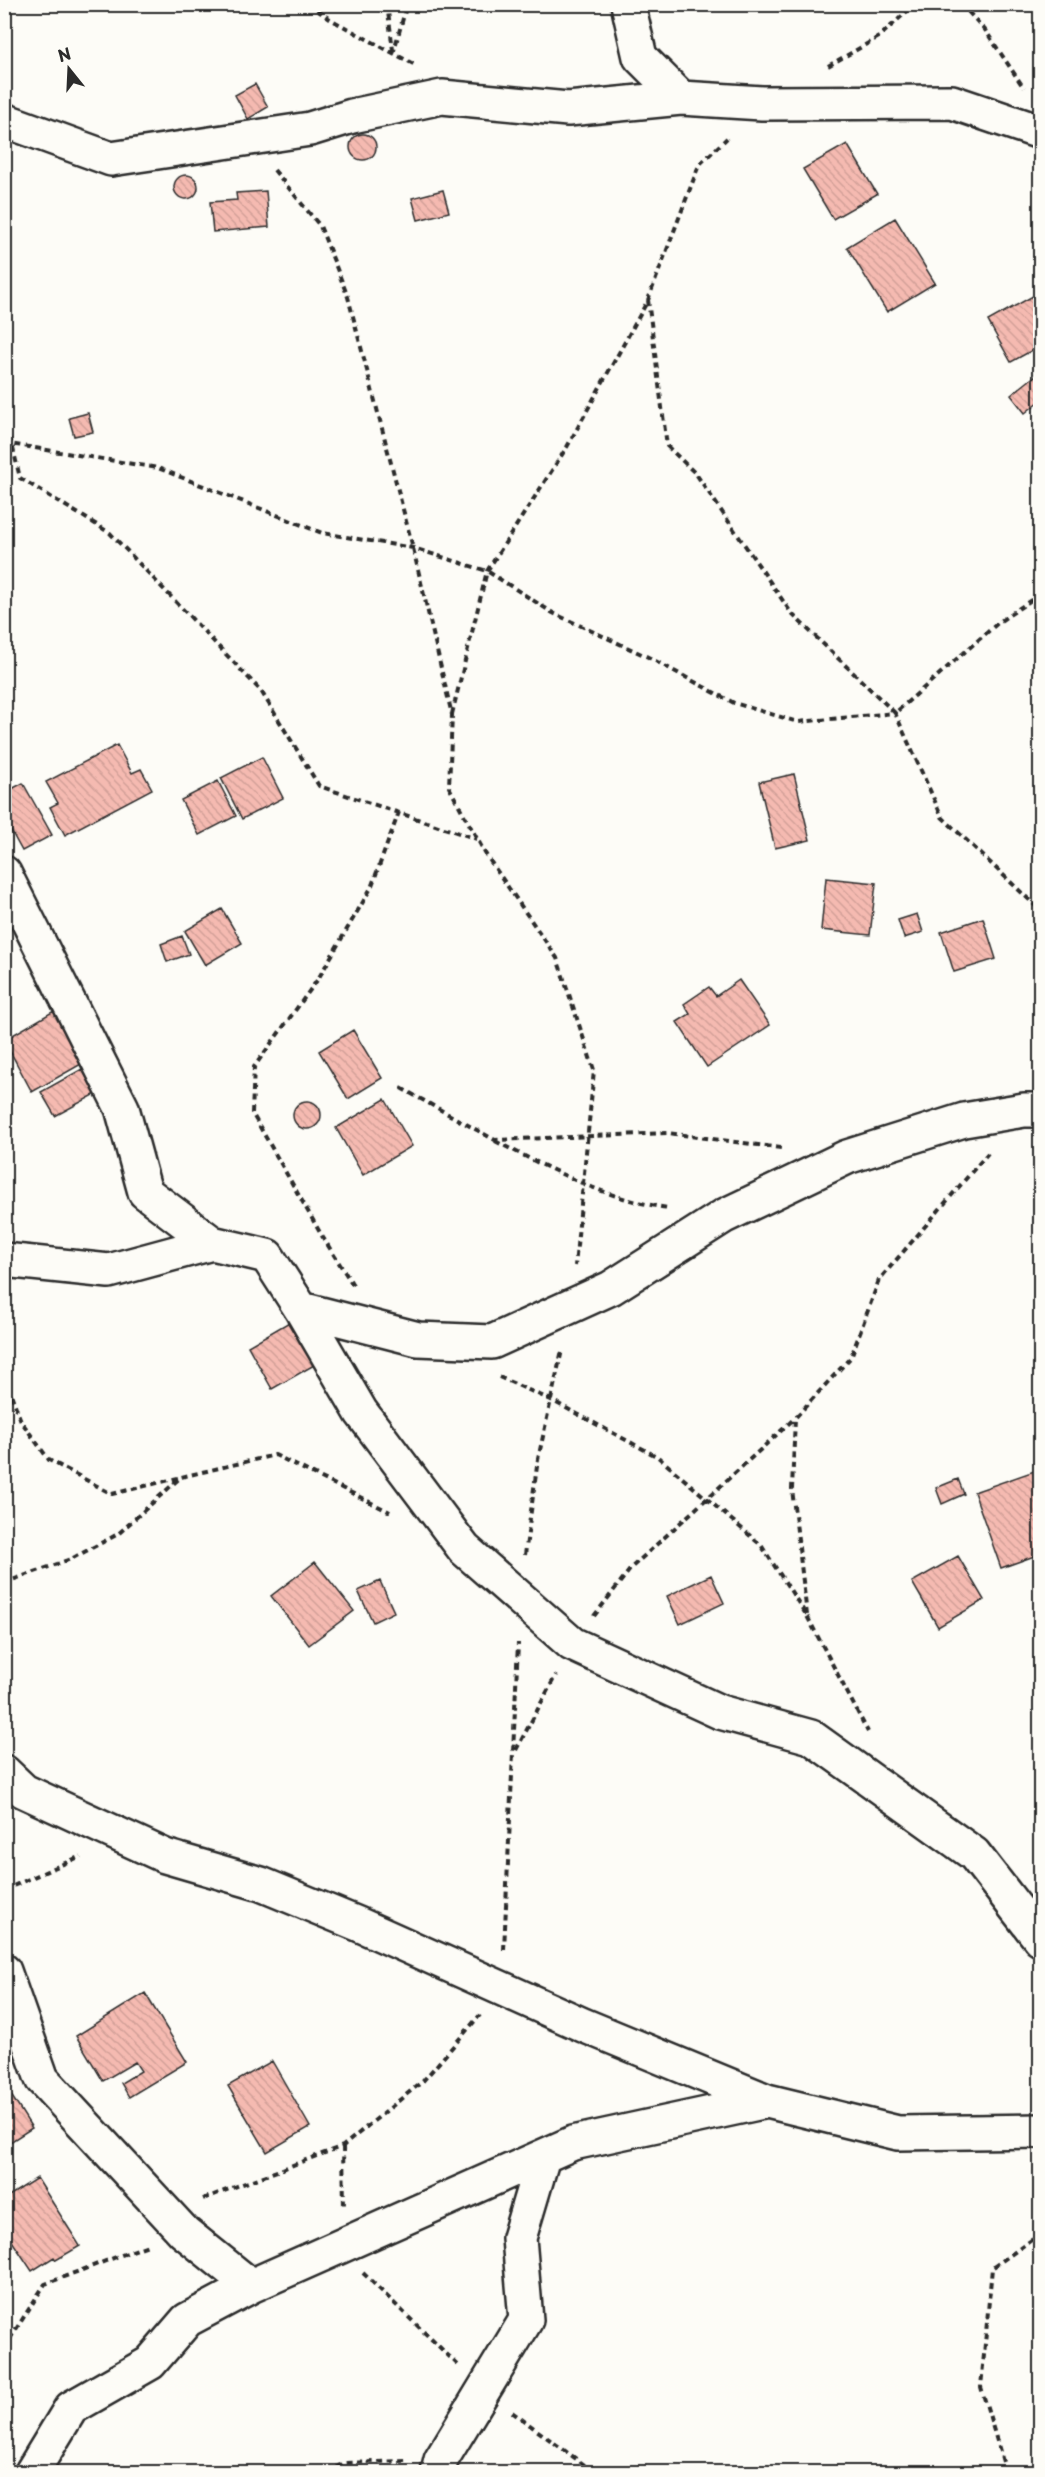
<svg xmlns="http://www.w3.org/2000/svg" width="1045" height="2477" font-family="'Playpen Sans',sans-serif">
<defs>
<pattern id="building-back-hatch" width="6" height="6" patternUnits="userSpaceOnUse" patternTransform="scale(1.5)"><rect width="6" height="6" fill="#f5bab1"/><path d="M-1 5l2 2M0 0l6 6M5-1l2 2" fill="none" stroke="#d2a098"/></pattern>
</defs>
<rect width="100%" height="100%" fill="#fdfcf7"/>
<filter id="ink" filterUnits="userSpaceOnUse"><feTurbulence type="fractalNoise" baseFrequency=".0167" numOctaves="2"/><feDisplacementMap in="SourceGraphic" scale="12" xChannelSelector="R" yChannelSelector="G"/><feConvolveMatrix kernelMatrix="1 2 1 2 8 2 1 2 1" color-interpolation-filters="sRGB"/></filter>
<g filter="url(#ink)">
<path fill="url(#building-back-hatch)" stroke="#2b2b2b" stroke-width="1.5" d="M255,84L268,107L248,119L235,95Z
M350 147a13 13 0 1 1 26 0a13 13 0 1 1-26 0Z
M847,144L877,194L833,219L803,169Z
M174 187a12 12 0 1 1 24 0a12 12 0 1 1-24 0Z
M443,190L449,212L418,220L412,198Z
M266,191L269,227L213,232L210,202L237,200L236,193Z
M895,218L935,283L887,312L847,247Z
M1040,292V346L1011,362L988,321Z
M1036,375L1040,381V401L1025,413L1011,395Z
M88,413L93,432L74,436L69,418Z
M117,745L132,773L141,769L152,789L65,835L50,807L58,803L46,782Z
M262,757L283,798L242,819L221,778Z
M794,774L810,840L775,848L759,782Z
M218,781L236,816L199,835L181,800Z
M23,783L52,835L22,851L4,818V793Z
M826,878L876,883L870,935L821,930Z
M222,909L242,943L205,965L185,931Z
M917,914L923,932L904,938L898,920Z
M983,918L996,959L954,972L941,932Z
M182,936L189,954L167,962L161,944Z
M739,980L770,1025L707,1067L677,1022L690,1014L684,1004L709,987L716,996Z
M54,1011L83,1063L32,1092L4,1040Z
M353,1030L382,1078L348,1099L319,1051Z
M82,1069L96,1094L55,1116L41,1092Z
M385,1099L412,1146L363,1175L336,1128Z
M293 1115a14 14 0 1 1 28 0a14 14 0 1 1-28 0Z
M291,1321L316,1364L272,1389L248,1346Z
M1040,1469V1554L1001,1568L974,1492Z
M958,1479L964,1494L942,1504L936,1488Z
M958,1556L984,1600L938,1627L912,1582Z
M315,1562L354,1611L309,1645L271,1596Z
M711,1575L724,1603L680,1624L667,1596Z
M380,1581L394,1612L373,1622L358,1591Z
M145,1993L187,2062L129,2097L121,2083L141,2071L135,2062L103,2081L76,2036Z
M272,2061L310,2127L267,2152L228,2086Z
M4,2084L32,2128L4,2146Z
M37,2178L80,2246L56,2260L54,2257L32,2271L4,2229V2199Z"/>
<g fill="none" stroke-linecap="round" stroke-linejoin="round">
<defs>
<path id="minor" d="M628,4L640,57L681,98
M4,120L111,159L310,129L352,116L442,97L568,109L681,98L762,103L952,102L1040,132
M4,873L122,1108L145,1192L212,1243
M4,1260L109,1271L212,1243L267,1256L301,1309L418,1339L492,1342L611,1288L724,1216L847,1157L964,1120L1024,1110H1040
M301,1309L361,1412L464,1549L572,1644L720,1712L811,1737L974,1854L1040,1939
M4,1772L24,1791L165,1856L261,1884L358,1924L583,2025L767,2101L898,2133L1040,2131
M4,1971L42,2079L184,2232L251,2286
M32,2472L71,2408L150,2363L187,2320L251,2286L573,2143L767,2101
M438,2472L441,2460L526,2320L519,2238L543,2157"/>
</defs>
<use href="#minor" stroke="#2b2b2b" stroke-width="38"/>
<path stroke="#2b2b2b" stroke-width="4" stroke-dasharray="6 4.5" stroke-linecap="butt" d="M308,4L330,19L417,66
M387,4L393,50
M961,4L985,30L1024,88
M393,54L407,4
M828,66L879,37L915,4
M274,170L320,226L348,297L413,548L452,715L449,787L486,855L557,958L594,1070L575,1266
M648,300L667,446L696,474L792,614L895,713L999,622L1040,594
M4,428L12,444L20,478L110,533L261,691L319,786L477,839
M4,443L158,468L322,533L413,548L487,571L553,613L648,657L734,703L798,722L895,713L942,817L1040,910
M452,714L487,571L567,447L648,300L699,165L727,138
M401,1088L495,1140L668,1133L781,1148
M495,1141C551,1169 606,1200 669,1208
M353,1285L322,1236L252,1113L254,1067L318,979L371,888L399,812
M4,1375L21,1421L49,1460L112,1494L178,1478
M499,1377L551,1400L658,1457L761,1545L807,1616L868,1732
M525,1555L538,1459L562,1350
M4,1583L71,1559L118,1534L181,1477L275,1455L390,1512
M807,1615L792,1489L795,1418L851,1357L879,1280L988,1153
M594,1616L632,1567L795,1418
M516,1750L556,1675
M4,1890L81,1856
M504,1950L518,1643
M343,2146L344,2208
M203,2199L343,2146L423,2081L480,2015
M363,2273L459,2366
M4,2348L45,2284L148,2245
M512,2412L594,2472
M328,2472L344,2463L406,2461
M1006,2472L981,2387L992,2268L1040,2234"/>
<use href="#minor" stroke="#fdfcf7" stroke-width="33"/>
</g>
</g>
<rect width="1045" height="2477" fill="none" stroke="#fdfcf7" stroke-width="24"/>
<rect x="12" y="12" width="1021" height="2453" fill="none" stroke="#2b2b2b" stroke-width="2" filter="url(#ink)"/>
<g transform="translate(69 69) rotate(342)" stroke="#fdfcf7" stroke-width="4.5" paint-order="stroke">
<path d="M0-4.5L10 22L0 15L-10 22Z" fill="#2b2b2b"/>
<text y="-9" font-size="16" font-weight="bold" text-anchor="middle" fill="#2b2b2b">N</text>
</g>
</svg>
